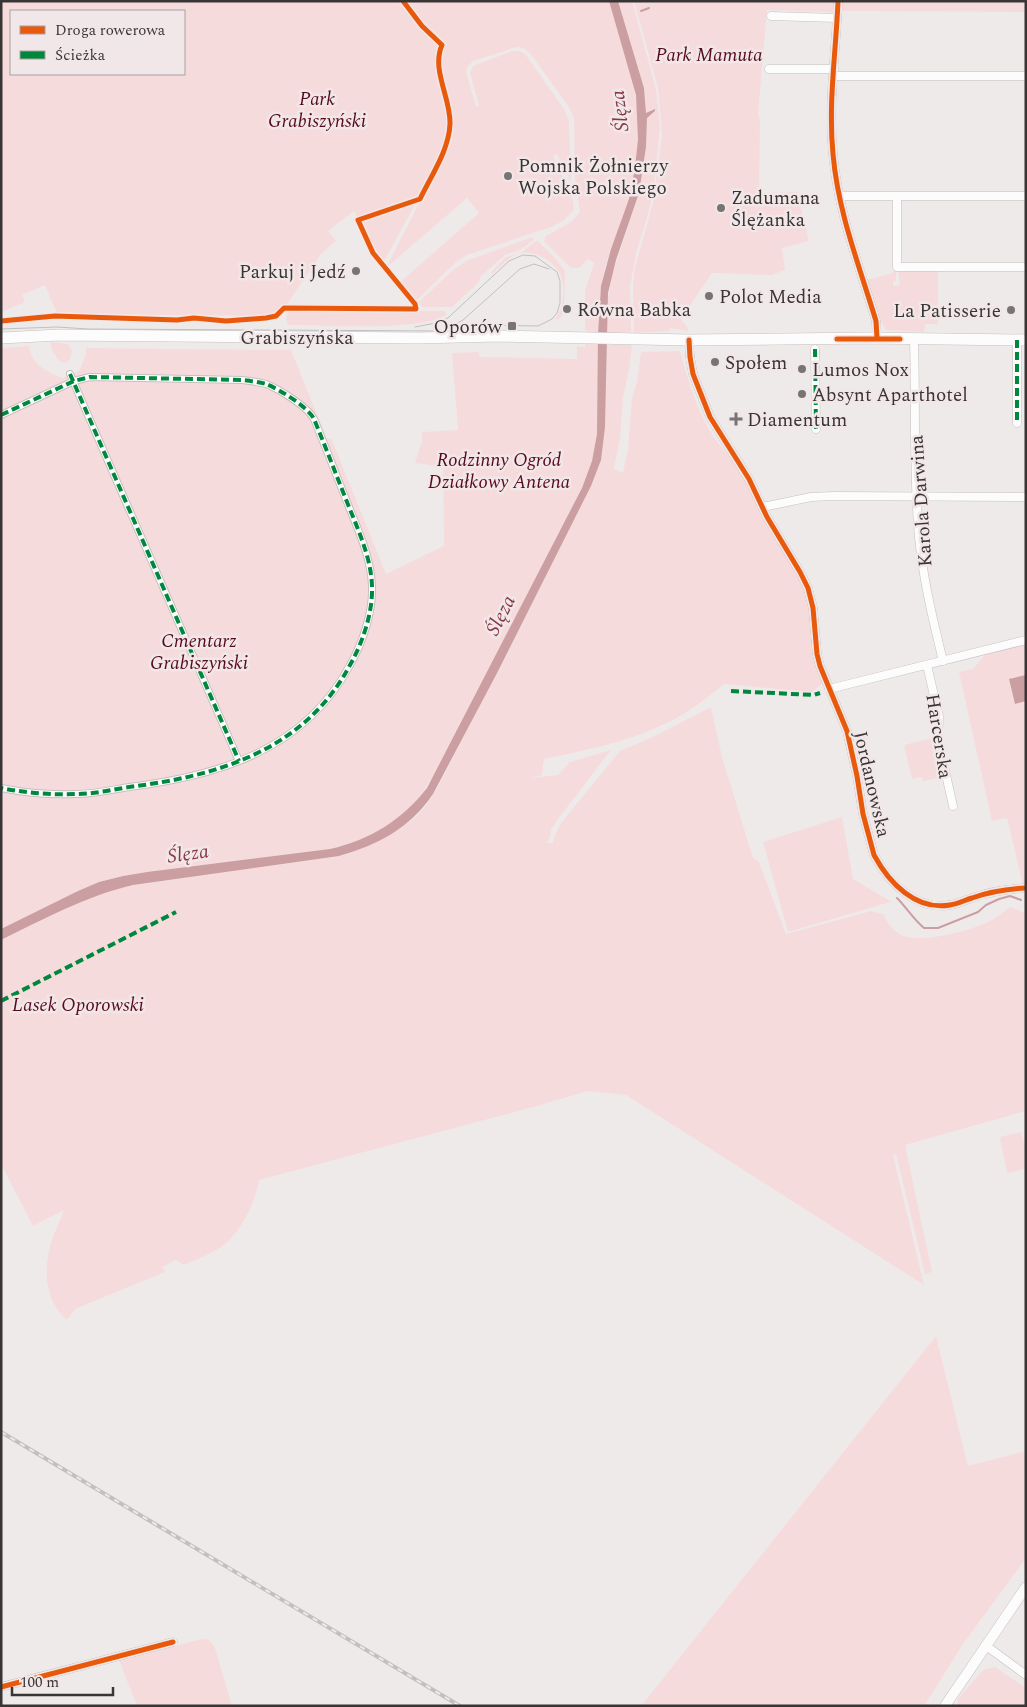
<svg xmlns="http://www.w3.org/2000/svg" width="1027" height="1707" font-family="Spectral,serif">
<rect width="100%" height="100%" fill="#efeaea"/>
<path fill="#f6dbdd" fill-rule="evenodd" d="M1,1H609L633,82C642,123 639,171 626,211C618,232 608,253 603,276C599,295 599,314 598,333H591L585,330V291L594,263L588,259L579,268H571L544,241L546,236L571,222L580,212L575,178L574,119L569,107L530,53L525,49L517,47L473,61L468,66L466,72L476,106H479L470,73L473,66L512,51H520L526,55L564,109L569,121L571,180L570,181L557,154L553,156L573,201L574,210L563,221L551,227L467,255L456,262L418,299H412L399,283L479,213L467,198L386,268L421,199L417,201L383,263L374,252L354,211L328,231L336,241L321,254L286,306H281L270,316L61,314L58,313L55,309L45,285L22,295L25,302L1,312ZM11,11H184V74H11Z
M618,1H632L656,89L660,127L654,189L646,222L637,249L630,287L631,332L607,333V305L612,275L639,193L646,147L647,118L655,111V110L646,114L644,88Z
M634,1H836L835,12L767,10L758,114L760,120L759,193L797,192L809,241L782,248L785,270L772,275L712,273L681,319L687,327L688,331L669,328V331L634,333L633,285L635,267L653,203L662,135L658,88Z
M842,1H1026V12L842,11Z
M533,237L534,240L520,250L505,255L480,277L479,282L452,307H422L419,302L453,270L468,260Z
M536,241H538L555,258L565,271L564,307L562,308V316L559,319H555C564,308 566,286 560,274C553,261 535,250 520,253C509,256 500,267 492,274L491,272L506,257L522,252Z
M893,271H896V281H893V286L900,285L898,271H938V324H925L924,332L886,330L879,318L867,280L893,273Z
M289,309L430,311H444L447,314C425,332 321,325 288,325L286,318Z
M52,342L68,344L72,351L70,360L65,363L59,361L52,350L50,344Z
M585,344H599L597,435L592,461L582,488L435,774L417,800L396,821L377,832L357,841L330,849L147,872L123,876L99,882L78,891L1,929V348L29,346C31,364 47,372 62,378L79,371L86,354V348L291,350L327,439L331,438L386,574L444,546L443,467L415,463L422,441V432L458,430L452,353L479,352L480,357L577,359V346L585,347Z
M607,345H632L629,370L623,398L620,438L614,469L623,473L628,449L632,398L637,382L641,352L680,351C688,380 697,411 713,436C720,446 728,454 735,463C749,482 755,504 766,524C776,542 790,558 799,576C815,610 809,649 822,684L812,692L724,684C713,693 702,702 690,710C647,738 593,749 544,759L542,775L530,778L558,775L570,762L611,750L558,819L551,830L549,840L546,843H553L554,837L561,823L620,751L657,735L711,707L722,757L753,858L759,862L786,934L871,911L883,914C888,923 893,933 904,936C924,943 968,931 988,922C996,918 1003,912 1011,907L1026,914V1111L905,1145L932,1272L925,1274L896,1154L893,1155L924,1285L626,1095L587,1091L537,1106L259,1180C255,1202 243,1229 225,1244C214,1253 197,1259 184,1265L176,1260L162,1267L165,1272L75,1309L67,1320C46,1303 43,1272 50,1247C53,1234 60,1222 64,1210L33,1226L1,1164V940C44,919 86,896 133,885L339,856C369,847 403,832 424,808C430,800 436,790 441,781L591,486L605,427Z
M1026,644V675L1009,680L1015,704L1026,701V885H1023L1007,818L992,821L959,672L973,669L985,655Z
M933,738L942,777L923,781L922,777L912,779L904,745Z
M842,817L853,879L890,901V902L788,932L763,842Z
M1021,1132L1026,1149V1169L1007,1173L1000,1137Z
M936,1336L968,1466L1026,1451V1558L963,1644L924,1706H641Z
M202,1639C209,1639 212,1641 215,1648L232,1706H137L119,1660Z
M995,1667L1026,1688V1706H956L958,1702V1699L983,1670Z"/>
<path fill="#cb9ea2" d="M609,1H618L644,88L646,113L655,109V111L647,118L646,147L639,193L616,260L608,293L605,427L601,460L591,486L496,675L433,794C410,828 378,845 339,856L133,885C86,896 44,919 1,940V929L78,891L99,882L123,876L147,872L330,849C370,840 402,820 427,788L582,488L592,461L597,434L598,333L601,286L611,249L629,199L635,168L638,139L636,95Z
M1026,675V701L1015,704L1009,679Z"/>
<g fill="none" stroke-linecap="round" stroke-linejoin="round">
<path stroke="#cb9ea2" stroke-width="2" d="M641,11L649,8
M897,898C907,908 913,919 924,928H938L978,912L986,905L999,899L1010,896L1021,900"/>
<defs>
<path id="pedestrian" d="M70,374L239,761
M1,415L74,381L90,377L242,380C250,381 259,382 266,384C279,389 308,407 314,419C326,448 337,477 349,507C359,532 371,558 372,586C373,612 363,642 350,665C305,750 218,776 129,787C111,790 94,794 76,794C51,795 26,793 1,788"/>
<path id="minor" d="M838,1C836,52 828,103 833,154C838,212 859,265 876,321L877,338
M771,16L837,18
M769,69H834
M834,76H1026
M839,196H1026
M897,197V267H1026
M914,339C916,405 913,471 919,537C923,579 933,620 943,661
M689,340L690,357L693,374L710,417L749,479L767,517L800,572L808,588L813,608L817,654L820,666L847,731L857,776L863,814L874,855C889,883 916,911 950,905C958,904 965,900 972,898C989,892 1008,889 1026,888
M1017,340V423
M815,349L816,429
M763,507L811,497L833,496L1026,497
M927,665L939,717L938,739L953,806
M829,689L1026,640
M985,1645L1026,1675
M1,1687L173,1642"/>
<path id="tertiary" d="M945,1706L1026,1587"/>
<path id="secondary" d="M1,338L59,335L419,338L497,336L689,340L869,338L1026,340"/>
</defs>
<use href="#pedestrian" stroke="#c4c0c0" stroke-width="8"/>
<use href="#minor" stroke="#c4c0c0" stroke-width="9"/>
<use href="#tertiary" stroke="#c4c0c0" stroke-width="11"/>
<use href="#secondary" stroke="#c4c0c0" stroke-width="12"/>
<use href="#pedestrian" stroke="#fdfcfc" stroke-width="6"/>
<use href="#minor" stroke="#fdfcfc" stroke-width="8"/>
<use href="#tertiary" stroke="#fdfcfc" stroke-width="10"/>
<use href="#secondary" stroke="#fdfcfc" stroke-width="11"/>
<path stroke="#c0c0c0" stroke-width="1" d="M452,326L463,320L520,269L534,264L549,269
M1,329L57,327L88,329L442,331L481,325L538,326L552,319L557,313L560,303V281L557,272L535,256L523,255L509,261L449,317L441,322L415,327"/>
<defs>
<path id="rail" d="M1,1432L460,1706"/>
</defs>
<use href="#rail" stroke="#c0c0c0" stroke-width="4"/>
<use href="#rail" stroke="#f2e7e8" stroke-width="2" stroke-dasharray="5.5" stroke-linecap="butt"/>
<path stroke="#00873e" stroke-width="4" stroke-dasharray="8 4" stroke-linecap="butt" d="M1017,340V423
M815,349L816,429
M70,374L239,761
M1,415L74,381L90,377L242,380C250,381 259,382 266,384C279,389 308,407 314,419C326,448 337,477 349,507C359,532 371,558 372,586C373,612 363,642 350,665C305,750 218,776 129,787C111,790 94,794 76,794C51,795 26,793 1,788
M731,691L814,695L820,693
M1,1001L176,912"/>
<defs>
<path id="cycleway" d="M838,1C836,52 828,103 833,154C838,212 859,265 876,321L877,338
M1,321L55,316L177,320L194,318L226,321L266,318L276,316L284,308L416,309L415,304L373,253L358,220L420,199C431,176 449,150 450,124C451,98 431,70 442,45L422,26L403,1
M837,339H900
M689,340L690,357L693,374L710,417L749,479L767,517L800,572L808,588L813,608L817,654L820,666L847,731L857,776L863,814L874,855C889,883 916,911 950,905C958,904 965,900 972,898C989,892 1008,889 1026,888
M1,1687L173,1642"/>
</defs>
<use href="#cycleway" stroke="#f2e7e8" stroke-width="8"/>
<use href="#cycleway" stroke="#e8590c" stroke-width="5"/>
</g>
<g fill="#797474" stroke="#f2e7e8" stroke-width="2">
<circle cx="508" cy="176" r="5"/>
<circle cx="721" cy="208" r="5"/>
<circle cx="356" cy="271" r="5"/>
<circle cx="709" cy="296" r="5"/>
<circle cx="567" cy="309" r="5"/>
<circle cx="1011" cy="310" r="5"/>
<rect x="507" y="321" width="10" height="10" rx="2.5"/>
<circle cx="715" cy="362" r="5"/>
<circle cx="802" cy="369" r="5"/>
<circle cx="802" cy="394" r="5"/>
<path d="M733.5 411.5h5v5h5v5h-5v5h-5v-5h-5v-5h5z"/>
</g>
<g text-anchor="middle" stroke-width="5" stroke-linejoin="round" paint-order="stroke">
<g font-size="19" font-style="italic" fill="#57091e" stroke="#f2e7e8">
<text x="709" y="61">Park Mamuta</text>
<text x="317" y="105">Park<tspan x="317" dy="22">Grabiszyński</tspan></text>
<text x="499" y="466">Rodzinny Ogród<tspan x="499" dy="22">Działkowy Antena</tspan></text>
<text x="199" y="647">Cmentarz<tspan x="199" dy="22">Grabiszyński</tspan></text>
<text x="78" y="1011">Lasek Oporowski</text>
</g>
<g font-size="19" fill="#393535" stroke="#f2e7e8" text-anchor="start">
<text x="518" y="172">Pomnik Żołnierzy<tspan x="518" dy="22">Wojska Polskiego</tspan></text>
<text x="731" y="204">Zadumana<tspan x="731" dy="22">Ślężanka</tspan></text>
<text x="346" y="278" text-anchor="end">Parkuj i Jedź</text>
<text x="719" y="303">Polot Media</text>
<text x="577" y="316">Równa Babka</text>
<text x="1001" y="317" text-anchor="end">La Patisserie</text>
<text x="502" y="333" text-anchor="end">Oporów</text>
<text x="725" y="369">Społem</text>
<text x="812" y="376">Lumos Nox</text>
<text x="812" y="401">Absynt Aparthotel</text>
<text x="747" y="426">Diamentum</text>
</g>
<g font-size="19" fill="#393535" stroke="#f2e7e8">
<text x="297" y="344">Grabiszyńska</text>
<text transform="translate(920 501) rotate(-94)" y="7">Karola Darwina</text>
<text transform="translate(940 736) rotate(81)" y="7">Harcerska</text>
<text transform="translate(873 784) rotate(77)" y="7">Jordanowska</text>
</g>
<g font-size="20" font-style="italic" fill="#873844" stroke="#f2e7e8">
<text transform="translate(619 111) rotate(-97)" y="7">Ślęza</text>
<text transform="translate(500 615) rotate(-63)" y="7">Ślęza</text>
<text transform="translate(188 853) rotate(-8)" y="7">Ślęza</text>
</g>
</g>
<rect width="1027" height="1707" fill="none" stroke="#393535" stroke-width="5"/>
<rect x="10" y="10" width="175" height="65" fill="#f2e7e8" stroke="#a8a0a0"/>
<rect x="20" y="26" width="25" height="8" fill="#e8590c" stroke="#a8a0a0"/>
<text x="55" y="35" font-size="15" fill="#393535">Droga rowerowa</text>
<rect x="20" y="51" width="25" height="8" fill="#00873e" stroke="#a8a0a0"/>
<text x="55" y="60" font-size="15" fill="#393535">Ścieżka</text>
<path d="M12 1687v8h101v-8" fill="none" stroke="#393535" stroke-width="2.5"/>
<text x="20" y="1687" font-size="15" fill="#393535" stroke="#f2e7e8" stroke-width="4" paint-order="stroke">100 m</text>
</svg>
